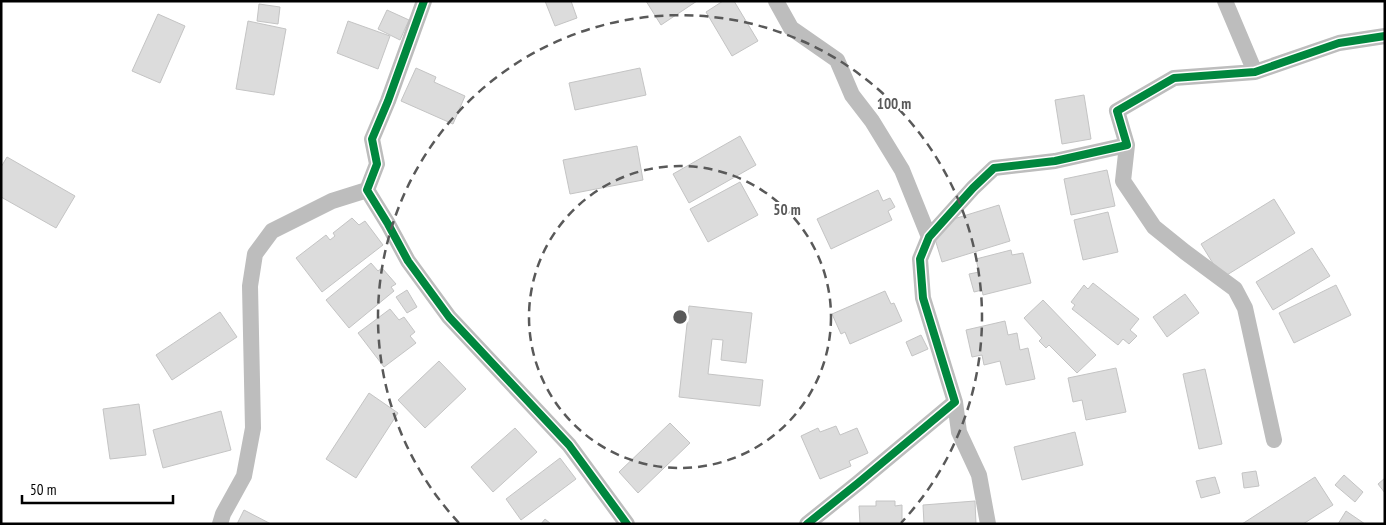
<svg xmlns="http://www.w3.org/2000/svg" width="1386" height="525" font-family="'PT Sans Narrow',sans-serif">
<rect width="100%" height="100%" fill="#fff"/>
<path fill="#dcdcdc" stroke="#c4c4c4" d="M545,1H571L577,18L555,26Z
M646,1H697L661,25Z
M723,1H734L758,41L732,56L706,12Z
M259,4L280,7L278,24L257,21Z
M387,10L409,20L400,40L378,29Z
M158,14L185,26L160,83L132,71Z
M248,21L286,29L274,95L236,89Z
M348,21L390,36L378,69L337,53Z
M416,68L436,77L434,82L465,96L453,124L401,101Z
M640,68L646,95L575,110L569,83Z
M1084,95L1091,139L1062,144L1055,100Z
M740,136L756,165L689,203L673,174Z
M637,146L643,180L570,194L563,160Z
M7,157L75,196L56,228L1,197V167Z
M1107,170L1115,206L1071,215L1064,179Z
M740,182L758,215L708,242L690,209Z
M878,190L883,201L890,198L895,207L888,211L892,220L831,249L817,219Z
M1274,199L1295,233L1222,278L1201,244Z
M999,205L1010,241L942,262L931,226Z
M1108,212L1118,252L1083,260L1074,220Z
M352,218L359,225L365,221L383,245L322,292L296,258L326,235L330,240L335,236L333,233Z
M1312,248L1330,276L1273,310L1256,282Z
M1011,250L1012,255L1023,253L1031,283L983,295L982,290L974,292L969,274L979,272L976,259Z
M371,263L378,271L382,268L396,284L391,287L394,291L349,328L326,300Z
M1093,283L1139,319L1130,330L1137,336L1129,344L1123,339L1118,345L1072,309L1075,305L1071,302L1084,285L1088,289Z
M1336,285L1351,315L1294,343L1279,313Z
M407,290L417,307L407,313L396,297Z
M885,291L891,304L894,303L902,321L850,344L845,332L841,334L832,314Z
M1185,294L1199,313L1167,337L1153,317Z
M1043,300L1096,355L1077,373L1049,345L1046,348L1039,341L1042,338L1024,318Z
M689,306L752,313L746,363L721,360L723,340L712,339L708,374L763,380L760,406L679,397Z
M390,309L399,320L404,317L415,332L410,336L416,343L384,367L358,333Z
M220,312L237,337L172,380L156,355Z
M1005,321L1008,335L1017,333L1020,350L1028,348L1035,379L1006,385L1000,361L984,365L982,355L972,357L966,330Z
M921,335L928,349L912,356L906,342Z
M439,361L466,389L425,428L398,400Z
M1116,368L1126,412L1086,420L1082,400L1073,402L1068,378Z
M1205,369L1222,444L1199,449L1183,374Z
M369,393L398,413L356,478L326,459Z
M139,404L146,455L110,459L103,409Z
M221,411L231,450L163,468L153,430Z
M670,423L690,443L638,493L619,472Z
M836,426L840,435L857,428L868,453L849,461L851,466L820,479L801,436L818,428L820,432Z
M515,428L537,452L493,492L471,467Z
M1075,432L1083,465L1022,480L1014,447Z
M560,458L576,479L521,520L506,499Z
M1256,471L1259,486L1244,488L1242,473Z
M1344,475L1363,492L1355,502L1335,485Z
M1215,477L1220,493L1201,498L1196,481Z
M1315,477L1333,505L1303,524H1242Z
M1385,478V493L1378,484Z
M876,501H895V506L902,505V524H860L859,506H876Z
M975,501L976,524H924L923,505Z
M244,510L271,524H237Z
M1346,511L1365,524H1338Z
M545,519L551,524H541Z"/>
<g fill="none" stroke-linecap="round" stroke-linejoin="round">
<path stroke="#bdbdbd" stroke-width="16" d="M424,1L388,101L372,139L377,164L367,190L388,224L408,261L449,317L569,445L627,524
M776,1L791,28L837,60L852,95L872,121L902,170L929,237
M1225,1L1255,72
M1127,145L1123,181L1154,227L1185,252L1235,289L1245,308L1274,440
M955,402L959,432L979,475L988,524
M220,524L223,514L244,476L253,428L250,286L255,254L272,231L332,201L367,190
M807,524L858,483L955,402L923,298L920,259L929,237L973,188L994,168L1055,161L1127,145L1117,111L1174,78L1255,72L1339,43L1385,36"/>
<defs>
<path id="cycleway" d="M424,1L388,101L372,139L377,164L367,190L388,224L408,261L449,317L569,445L627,524
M807,524L858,483L955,402L923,298L920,259L929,237L973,188L994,168L1055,161L1127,145L1117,111L1174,78L1255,72L1339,43L1385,36"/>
</defs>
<use href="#cycleway" stroke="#fff" stroke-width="11"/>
<use href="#cycleway" stroke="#00873e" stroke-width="8"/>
</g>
<g fill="none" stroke="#595959" stroke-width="2.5" stroke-dasharray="9 6">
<circle cx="680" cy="317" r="151"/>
<path d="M459 523A302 302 0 1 1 901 523"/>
</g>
<circle cx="680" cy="317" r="8" fill="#595959" stroke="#fff" stroke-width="2.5"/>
<g font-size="15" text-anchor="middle" font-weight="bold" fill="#595959" stroke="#fff" stroke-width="4" stroke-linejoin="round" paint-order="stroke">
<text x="894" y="109">100 m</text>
<text x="787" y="215">50 m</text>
</g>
<rect width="1386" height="525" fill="none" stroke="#000000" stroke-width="5"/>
<path d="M22 495v8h151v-8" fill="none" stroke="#000000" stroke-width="2.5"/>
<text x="30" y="495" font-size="15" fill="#000000" stroke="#ffffff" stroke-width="4" paint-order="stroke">50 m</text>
</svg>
